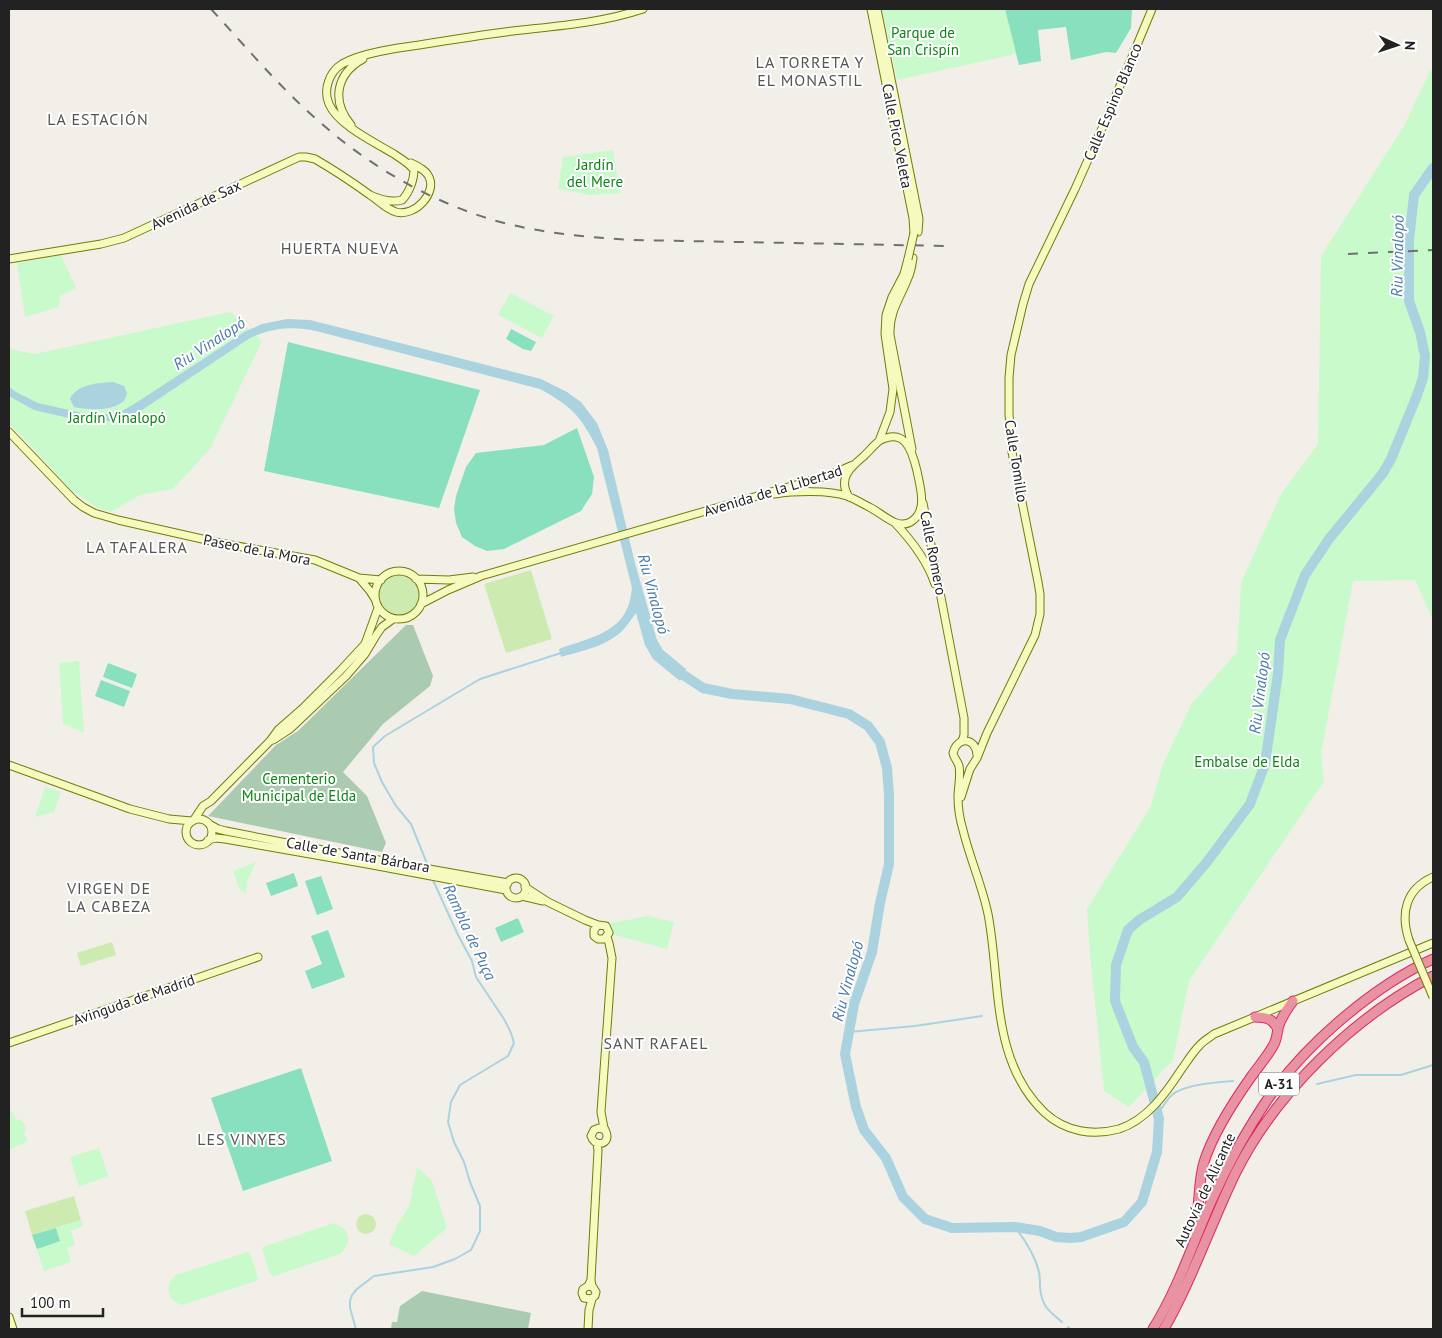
<svg xmlns="http://www.w3.org/2000/svg" width="1442" height="1338" font-family="'PT Sans',sans-serif">
<rect width="100%" height="100%" fill="#f2efe9"/>
<path fill="#cdebb0" d="M531,570L552,639L506,653L484,584Z
M379 595a20 20 0 1 1 40 0a20 20 0 1 1-40 0Z
M112,942L116,955L81,966L77,953Z
M74,1196L81,1220L32,1235L25,1211Z
M356 1224a10 10 0 1 1 20 0a10 10 0 1 1-20 0Z"/>
<path fill="#aacbaf" d="M406,625H413L433,676L430,686L383,724L343,772L367,796L386,843L382,852L208,816L276,745L298,731Z
M422,1291L531,1313L528,1329H391L392,1322H397L400,1306Z"/>
<path fill="#c8facc" d="M882,9H1005L1016,54L897,80Z
M1433,70V620L1415,580L1353,581L1321,754L1324,781L1189,981L1173,1060L1129,1107L1104,1091L1090,953L1087,909L1151,806L1162,766L1192,703L1237,652L1241,583L1281,494L1318,444L1321,256L1404,126L1430,71Z
M613,150L620,193L590,195L558,189L563,157Z
M61,255L76,288L60,296L59,307L25,317L17,263Z
M510,293L554,316L542,338L498,315Z
M230,312L262,341L210,449L173,489L140,495L111,512L96,507L71,490L21,435L9,424V349L35,354Z
M79,661L84,733L63,724L59,663Z
M45,787L61,792L54,812L35,817Z
M256,862L247,881L246,893L240,890L233,871Z
M648,916L674,922L667,949L612,934L611,928L609,926L612,923Z
M12,1111L16,1119L22,1121L26,1128L24,1134L28,1141L9,1150V1113Z
M99,1148L108,1176L79,1187L70,1157Z
M417,1167L432,1181L447,1228L414,1256L389,1244L397,1225L409,1207Z
M81,1220L83,1226L71,1231L75,1244L67,1248L71,1262L44,1271L32,1235Z
M334,1223C350,1229 353,1243 340,1254L274,1276L270,1274L262,1249L263,1247Z
M248,1252L250,1253L258,1278L256,1281L182,1305C167,1301 164,1285 176,1275Z"/>
<path fill="#88e0be" d="M1005,9H1132L1131,28L1116,53L1106,52L1071,60L1066,27L1038,30L1041,61L1019,65Z
M511,329L536,342L531,351L523,349L506,339Z
M288,342L480,390L439,508L264,471Z
M577,428L594,477L592,494L581,511L504,549L487,551L475,546L462,537L456,523L454,509L456,496L466,467L476,453L544,445Z
M108,663L137,674L132,688L103,677Z
M101,680L130,691L124,707L95,696Z
M294,873L298,886L271,896L266,883Z
M321,876L333,909L317,915L305,881Z
M518,918L524,932L501,942L495,928Z
M328,930L345,977L312,989L305,971L322,964L311,936Z
M301,1068L332,1161L243,1191L211,1098Z
M56,1228L60,1241L37,1249L32,1235Z"/>
<path fill="#aad3df" d="M287,319L310,320L541,379L567,392L581,402L597,423L608,450L635,563L657,640L663,650L686,669L680,681L653,659L645,645L636,613C630,621 624,631 616,636C602,647 578,652 561,657L559,649C582,640 614,635 626,611C630,604 631,595 632,588L597,448C580,415 572,407 540,389L316,331C292,326 272,328 250,338L142,410L126,417L110,421L86,422L34,410L9,396V387L16,392L38,403L87,414H109L124,410L142,399L246,331L262,324Z
M113,382L124,386L127,393C126,397 125,401 121,403C110,411 87,410 74,407L70,399C77,384 98,383 113,382Z"/>
<g fill="none" stroke-linecap="round" stroke-linejoin="round">
<path stroke="#aad3df" stroke-width="2" d="M428,866L411,824L396,806L382,782L374,763L373,747L385,736L480,679L561,653
M849,1032L915,1026L982,1016
M1317,1084L1356,1075H1401L1433,1065
M1158,1114C1162,1108 1166,1100 1172,1095C1182,1085 1218,1082 1233,1081
M1015,1227C1025,1240 1035,1255 1039,1272C1040,1277 1040,1282 1040,1287C1042,1307 1048,1310 1062,1322
M1068,1327L1070,1329
M356,1329L350,1308V1301L352,1295L357,1289L374,1276L433,1267L455,1259L471,1250L480,1231V1206L470,1182L464,1162L454,1142L448,1122L451,1102L460,1085L508,1056L514,1043L511,1033L504,1019L476,977L472,961L458,935L432,878"/>
<path stroke="#aad3df" stroke-width="10" d="M673,668L703,688L732,694L790,699L849,714L868,726L880,742L887,768L889,795V864L880,903L872,952L854,1004L845,1054L856,1107L864,1130L886,1158L903,1197L925,1219L952,1228L1015,1227L1040,1231L1056,1237L1070,1238L1081,1237L1124,1222L1142,1202L1157,1152L1159,1119L1144,1062L1133,1047L1115,1001L1116,965L1128,930L1139,920L1177,897L1207,862L1250,804L1265,764L1278,673L1280,640L1305,575L1329,539L1383,473L1391,459L1416,398L1423,378L1425,356L1420,332L1409,301V240L1414,195L1433,168"/>
<defs>
<path id="secondary" d="M871,9L913,218L914,233
M877,9L919,219L918,232
M351,125C331,101 336,74 363,59
M370,195C381,200 391,203 402,200C409,193 414,180 414,170C409,163 401,159 394,154C374,142 338,125 329,104C323,90 329,72 342,64C361,53 397,48 419,45C450,40 482,35 513,31C557,26 601,23 643,9
M9,259L101,244L124,238L299,157H306L315,159C334,170 352,182 370,195C378,200 386,209 396,212C415,217 437,193 429,177C426,170 417,166 411,163
M9,432L74,500L83,507L94,513L118,520L220,543L315,560L359,578L381,580
M879,441L890,412L893,389L885,334L886,315L892,297L904,274L908,259
M912,449L890,335C889,311 900,299 908,278C911,272 912,265 913,258
M775,494C794,491 829,490 847,496C855,499 863,504 871,508C883,514 898,531 912,521C928,510 920,487 917,471C912,450 905,427 879,441C873,446 869,451 864,456C851,467 837,478 849,497
M923,503L964,718V735L962,741
M895,523C912,541 927,560 935,584
M375 595a24 24 0 1 1 48 0a24 24 0 1 1-48 0Z
M359,578L370,591L375,599
M416,579L449,580L473,577
M421,604L448,590L481,576L830,475L853,465
M273,740L290,729L346,676L365,654L377,634L382,627L393,619
M977,755C976,737 957,736 953,753C954,759 958,761 959,766C961,776 958,787 958,797C958,808 960,820 963,830C970,859 982,885 988,914C1001,981 990,1061 1045,1113C1066,1132 1093,1136 1119,1129C1147,1120 1166,1093 1181,1070C1187,1062 1192,1053 1199,1046C1203,1041 1209,1038 1214,1034L1433,943
M9,765L130,809L169,819L192,821
M961,797L970,769L977,758L987,733L1035,635L1040,614V594L1038,582L1012,452L1009,414V378L1011,355L1023,304L1029,284L1075,189L1107,117L1152,9
M186 832a13 13 0 1 1 26 0a13 13 0 1 1-26 0Z
M193,821L203,806L211,801L270,741L278,730L302,709L340,671L365,644L378,608
M209,824L218,829L226,831L328,851L508,883
M208,840L216,838L225,839L367,864L506,890
M506 888a10 10 0 1 1 20 0a10 10 0 1 1-20 0Z
M525,887L548,902L585,920L598,925L606,926L609,933L604,939H598L594,936V930L598,925
M522,896L543,901
M1409,940C1400,913 1406,889 1433,877
M9,1043L258,957
M605,1130L599,1128L594,1130L591,1136C594,1146 607,1146 607,1136C607,1134 605,1129 604,1128C603,1123 602,1117 601,1112L612,958L609,943L607,937
M588,1286L593,1287L596,1292L595,1296L591,1299L584,1298L582,1293L583,1289L588,1286L591,1280
M592,1286L591,1280L598,1151L597,1143
M9,1317L13,1329
M588,1329L589,1310L592,1299"/>
<path id="highway" d="M1255,1017C1266,1017 1274,1019 1278,1030
M1193,1234C1201,1210 1197,1185 1204,1162C1213,1134 1234,1101 1251,1077C1258,1067 1267,1057 1273,1046C1277,1040 1277,1034 1278,1028C1281,1018 1287,1009 1293,1001
M1153,1329C1178,1289 1192,1245 1211,1202C1228,1164 1248,1127 1272,1093C1310,1041 1374,986 1433,959
M1164,1329C1192,1280 1210,1226 1235,1174C1275,1093 1354,1017 1433,976"/>
</defs>
<use href="#secondary" stroke="#707d05" stroke-width="9"/>
<use href="#highway" stroke="#dc2a67" stroke-width="11"/>
<use href="#secondary" stroke="#f7fabf" stroke-width="7"/>
<use href="#highway" stroke="#e892a2" stroke-width="9"/>
<path stroke="#707070" stroke-width="2" stroke-dasharray="10 10" stroke-linecap="butt" d="M211,9C247,48 281,89 322,124C371,167 430,201 493,220C538,233 585,237 632,240L950,246
M1348,254L1433,250"/>
<defs>
<path id="secondary-bridge" d="M908,259L914,233
M1409,940L1433,997"/>
</defs>
<use href="#secondary-bridge" stroke="#707d05" stroke-width="9" stroke-linecap="butt"/>
<use href="#secondary-bridge" stroke="#f7fabf" stroke-width="7"/>
</g>
<g text-anchor="middle" stroke-width="4" stroke-linejoin="round" paint-order="stroke">
<rect fill="#fff" stroke="#646464" stroke-width="1" x="1259" y="1072.5" width="40" height="23" rx="4"/>
<g font-size="14" font-weight="bold" fill="#222">
<text x="1279" y="1089">A-31</text>
</g>
<g font-size="15" fill="#0c8416" stroke="#fff">
<text x="923" y="38">Parque de<tspan x="923" dy="17">San Crispín</tspan></text>
<text x="595" y="170">Jardín<tspan x="595" dy="17">del Mere</tspan></text>
<text x="117" y="423">Jardín Vinalopó</text>
<text x="1247" y="767">Embalse de Elda</text>
<text x="299" y="784">Cementerio<tspan x="299" dy="17">Municipal de Elda</tspan></text>
</g>
<g font-size="15" fill="#222" stroke="#fff">
<text transform="translate(1113 102) rotate(-67)" y="5">Calle Espino Blanco</text>
<text transform="translate(897 136) rotate(79)" y="5">Calle Pico Veleta</text>
<text transform="translate(196 205) rotate(-25)" y="5">Avenida de Sax</text>
<text transform="translate(1016 461) rotate(81)" y="5">Calle Tomillo</text>
<text transform="translate(773 491) rotate(-17)" y="5">Avenida de la Libertad</text>
<text transform="translate(257 550) rotate(11)" y="5">Paseo de la Mora</text>
<text transform="translate(933 553) rotate(79)" y="5">Calle Romero</text>
<text transform="translate(358 855) rotate(10)" y="5">Calle de Santa Bárbara</text>
<text transform="translate(134 1000) rotate(-19)" y="5">Avinguda de Madrid</text>
<text transform="translate(1205 1190) rotate(-65)" y="5">Autovía de Alicante</text>
</g>
<g font-size="16" letter-spacing="1" fill="#555" stroke="#fff">
<text x="810" y="68">LA TORRETA Y<tspan x="810" dy="18">EL MONASTIL</tspan></text>
<text x="98" y="125">LA ESTACIÓN</text>
<text x="340" y="254">HUERTA NUEVA</text>
<text x="137" y="553">LA TAFALERA</text>
<text x="109" y="894">VIRGEN DE<tspan x="109" dy="18">LA CABEZA</tspan></text>
<text x="656" y="1049">SANT RAFAEL</text>
<text x="242" y="1145">LES VINYES</text>
</g>
<g font-size="16" font-style="italic" fill="#4a7aab" stroke="#fff">
<text transform="translate(1397 256) rotate(-89)" y="6">Riu Vinalopó</text>
<text transform="translate(209 343) rotate(-33)" y="6">Riu Vinalopó</text>
<text transform="translate(654 594) rotate(75)" y="6">Riu Vinalopó</text>
<text transform="translate(1259 693) rotate(-83)" y="6">Riu Vinalopó</text>
<text transform="translate(470 932) rotate(65)" y="6">Rambla de Puça</text>
<text transform="translate(847 981) rotate(-75)" y="6">Riu Vinalopó</text>
</g>
</g>
<rect width="1442" height="1338" fill="none" stroke="#222222" stroke-width="20"/>
<g transform="translate(1397 45) rotate(93)" stroke="#ffffff" stroke-width="4" paint-order="stroke">
<path d="M0-4L9 19L0 12L-9 19Z" fill="#222222"/>
<text y="-8" font-size="14" font-weight="bold" text-anchor="middle" fill="#222222">N</text>
</g>
<path d="M22 1308v8h81v-8" fill="none" stroke="#222222" stroke-width="2.5"/>
<text x="30" y="1308" font-size="15" fill="#222222" stroke="#ffffff" stroke-width="4" paint-order="stroke">100 m</text>
</svg>
